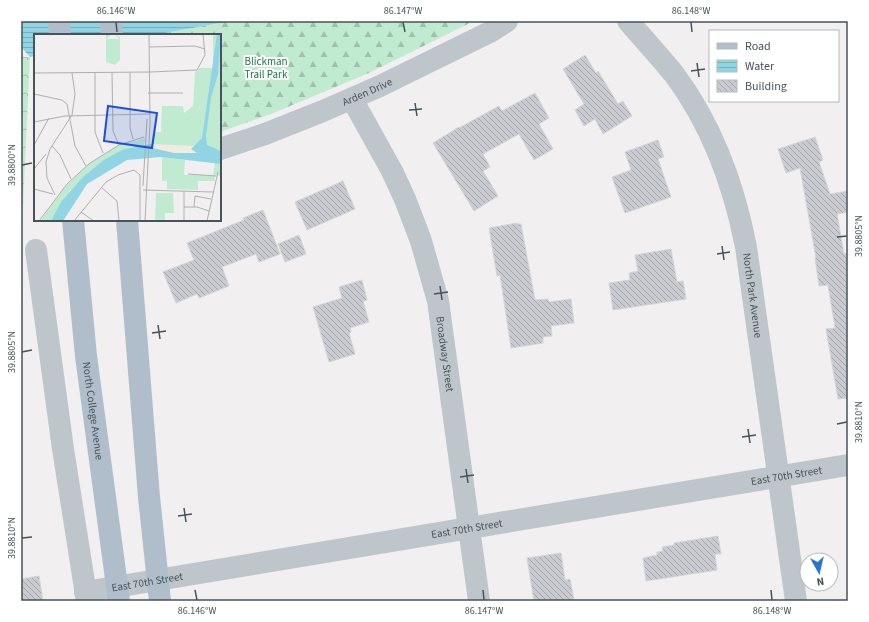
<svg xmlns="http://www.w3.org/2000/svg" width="869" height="622" font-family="'Source Sans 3',sans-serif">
<defs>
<pattern id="forest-firs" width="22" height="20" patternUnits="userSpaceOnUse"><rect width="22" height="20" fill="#c1ebd0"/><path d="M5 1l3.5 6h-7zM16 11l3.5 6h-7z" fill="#9fc1ac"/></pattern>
<pattern id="park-crowns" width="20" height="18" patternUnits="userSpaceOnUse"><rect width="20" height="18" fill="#c1ebd0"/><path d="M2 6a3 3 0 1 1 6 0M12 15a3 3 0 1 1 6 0" fill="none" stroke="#9fc1ac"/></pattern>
<pattern id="water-rules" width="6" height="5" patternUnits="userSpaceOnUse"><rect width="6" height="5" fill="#91d5e4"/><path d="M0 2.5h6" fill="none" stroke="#78afbc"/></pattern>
<pattern id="building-back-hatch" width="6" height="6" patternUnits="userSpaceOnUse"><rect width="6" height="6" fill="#c9cbd1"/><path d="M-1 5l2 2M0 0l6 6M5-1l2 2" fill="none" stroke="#a5a7ad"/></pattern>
</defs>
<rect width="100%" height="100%" fill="#f1efef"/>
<path fill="url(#forest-firs)" d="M231,21H474L369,73L271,114L220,132V35H154Z"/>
<path fill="url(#park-crowns)" d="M21,57H30L21,248Z"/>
<path fill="url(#water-rules)" d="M21,21H231L154,35H35V56L30,57L21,47Z"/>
<path fill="url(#building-back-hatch)" stroke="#d3d5d9" d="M585,55L596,73L598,71L618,104L623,101L632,116L603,134L595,119L584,126L575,110L584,104L563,69Z
M535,93L549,118L539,124L553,149L534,160L519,134L483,154L490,167L483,171L498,196L474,211L433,143L459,127V128L499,106L502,111Z
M815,137L823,160L819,162L830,194L848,191V212L837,214L844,254L848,253V398L838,399L826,329L835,328L828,285L819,286L815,258H816L800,168L786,173L778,149Z
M658,140L664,157L658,159L671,197L625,213L612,177L631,170L625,152Z
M343,181L355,209L307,230L295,202Z
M263,210L280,254L259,262L256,254L222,267L229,286L199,298L197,294L176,303L163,272L194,260L187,243L244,220L243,218Z
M517,223V224H521L535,300L548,299L549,302L571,299L574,323L551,326L552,336L543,337V343L511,348L500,275L497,276L489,228Z
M299,235L306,254L285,262L278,244Z
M671,249L677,282L683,281L686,299L613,310L609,283L630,280L629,273L638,271L635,255Z
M362,280L367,300L363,301L369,322L350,328L351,332L349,333L355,354L329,362L313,307L342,298L339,287Z
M718,536L721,554H715L717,570L646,581L643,558L657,555V552L663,551L662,547L674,545V543Z
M561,553L565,580L570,579L574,600L534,601L527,558Z
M39,576L43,601H21V579Z"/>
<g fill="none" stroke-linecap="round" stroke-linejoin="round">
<g stroke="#bec6cc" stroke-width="22">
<path id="s1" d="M628,21C643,38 659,56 674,74C712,125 734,185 746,247L796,601"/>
<path id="s2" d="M352,99L392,171L405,199L421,241L438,301L479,601"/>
<path id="s3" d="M220,149L265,134L323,111L380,86L490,32L507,21"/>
<path d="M36,250L63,449L87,601"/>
<path id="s4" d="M85,592L848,465"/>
</g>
<g stroke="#b0becb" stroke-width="22">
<path d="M59,21L60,35"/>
<path d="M111,21L112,35"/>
<path id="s5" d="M73,220L86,356L119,601"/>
<path d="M127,220L149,497L160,601"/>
</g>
</g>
<path fill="none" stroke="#48525a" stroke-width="1.5" d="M116,22L117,32M403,22L405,32M691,22L692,32M697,63L699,77M691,71L705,69M415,103L417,116M409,110L422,109M22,165L32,163M837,237L847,236M722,246L724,260M717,254L730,252M440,286L442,300M434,294L448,292M158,325L160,339M152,333L166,331M22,352L32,350M837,424L847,422M748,429L750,443M742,437L756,435M466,469L468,483M460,477L474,475M184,508L186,522M178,516L192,514M22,538L32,537M195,590L197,600M483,590L484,600M771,590L772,600"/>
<g text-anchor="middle" stroke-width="4" stroke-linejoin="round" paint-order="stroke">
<g font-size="11" fill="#1f7548" stroke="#fff">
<text x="266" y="65">Blickman<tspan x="266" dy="13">Trail Park</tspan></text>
</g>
<g font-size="11" fill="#48525a" stroke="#fff">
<text dy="4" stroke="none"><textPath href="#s3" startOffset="158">Arden Drive</textPath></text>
<text dy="4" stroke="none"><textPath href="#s1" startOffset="308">North Park Avenue</textPath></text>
<text dy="4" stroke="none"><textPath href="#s2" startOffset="274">Broadway Street</textPath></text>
<text dy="4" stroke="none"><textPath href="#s5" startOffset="192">North College Avenue</textPath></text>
<text dy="4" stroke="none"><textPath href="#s4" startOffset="711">East 70th Street</textPath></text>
<text dy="4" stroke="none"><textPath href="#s4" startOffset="387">East 70th Street</textPath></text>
<text dy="4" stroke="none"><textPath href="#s4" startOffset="63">East 70th Street</textPath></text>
</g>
</g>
<g transform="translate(34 34)">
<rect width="187" height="187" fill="#f1efef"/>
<path d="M72,0H77L73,5H85L81,0L86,3V26L81,31L72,28Z" fill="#c1ebd0"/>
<path d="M111,104L110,111L90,115L71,125L36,157L17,187H6L30,154L55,130L83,112Z" fill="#c1ebd0"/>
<path d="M117,110H153L161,112L158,113L164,119H140L119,114Z" fill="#f1ebe1"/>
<path d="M179,0H187V117L165,110L161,112L117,110L119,98H127L128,72H149L150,79L159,72L161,38L166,34H179ZM128,123L151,126L150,141H179L181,128L187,130V142L180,141L181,147H164V156L133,155V147H128ZM122,159H139L140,179H131V187H121Z" fill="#c1ebd0"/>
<path d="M183,0H187L184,40L177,64L172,102L173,111L187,117V130L127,123L93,126L53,150L29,187H17L27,168L48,144L71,125L90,115L117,110L119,114L140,119H163L157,115L168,104Z" fill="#91d5e4"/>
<path fill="none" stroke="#adb0b3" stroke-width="1" d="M115,13L161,12L171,15M116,38L163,36L171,21L169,0M0,39L116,38M61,39V98L69,119M78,39L79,97L85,111M96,39V94L99,105M114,59H149M0,60L28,66L33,70L41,112L52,132M0,88L31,82L117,80M0,111L15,84M18,112L26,121L37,145M0,135L12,120M154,140L182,142M109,152L113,85M67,153L83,167L85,187M0,155L19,160M109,156L179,158M150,157V187M21,161L13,144L12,128L16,115L38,81L41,60L38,39M150,173H163L175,177M160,173L161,162L177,165M47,178L60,187M5,187L33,150L56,129L85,111L110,103M40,187L72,148L84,141L100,136L106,141V187M111,187L116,89L115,0M173,187L184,138"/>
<path fill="#1d4ed8" fill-opacity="0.15" stroke="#1d4ed8" stroke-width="2" d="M74,72L123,79L118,114L70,107Z"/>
<rect width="187" height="187" fill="none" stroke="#48525a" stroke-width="2"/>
</g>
<rect width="869" height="622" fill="none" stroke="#ffffff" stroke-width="44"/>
<rect x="709" y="30" width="130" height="72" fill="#ffffff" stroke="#b6babd"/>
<rect x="717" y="43" width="20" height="6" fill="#b0becb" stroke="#b6babd"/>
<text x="745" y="50" font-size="12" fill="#48525a">Road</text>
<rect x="717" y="60" width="20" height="12" fill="url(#water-rules)" stroke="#b6babd"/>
<text x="745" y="70" font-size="12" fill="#48525a">Water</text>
<rect x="717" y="80" width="20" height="12" fill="url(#building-back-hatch)" stroke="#b6babd"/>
<text x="745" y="90" font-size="12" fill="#48525a">Building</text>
<g transform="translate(819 572) rotate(172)"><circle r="19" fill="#ffffff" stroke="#b6babd"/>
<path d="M0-3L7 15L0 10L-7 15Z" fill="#2976d1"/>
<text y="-6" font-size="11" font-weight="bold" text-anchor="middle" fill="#48525a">N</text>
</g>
<rect x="22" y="22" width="825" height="578" fill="none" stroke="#48525a" stroke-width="1.5"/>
<g font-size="10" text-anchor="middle" fill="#48525a">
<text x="116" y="14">86.146°W</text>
<text x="403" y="14">86.147°W</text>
<text x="691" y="14">86.148°W</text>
<text transform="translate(11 165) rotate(-90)" y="4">39.8800°N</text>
<text transform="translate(858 236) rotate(-90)" y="4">39.8805°N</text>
<text transform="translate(11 352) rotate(-90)" y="4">39.8805°N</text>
<text transform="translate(858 422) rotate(-90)" y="4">39.8810°N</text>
<text transform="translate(11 538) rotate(-90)" y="4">39.8810°N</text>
<text x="197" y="614">86.146°W</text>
<text x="484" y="614">86.147°W</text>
<text x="772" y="614">86.148°W</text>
</g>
</svg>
